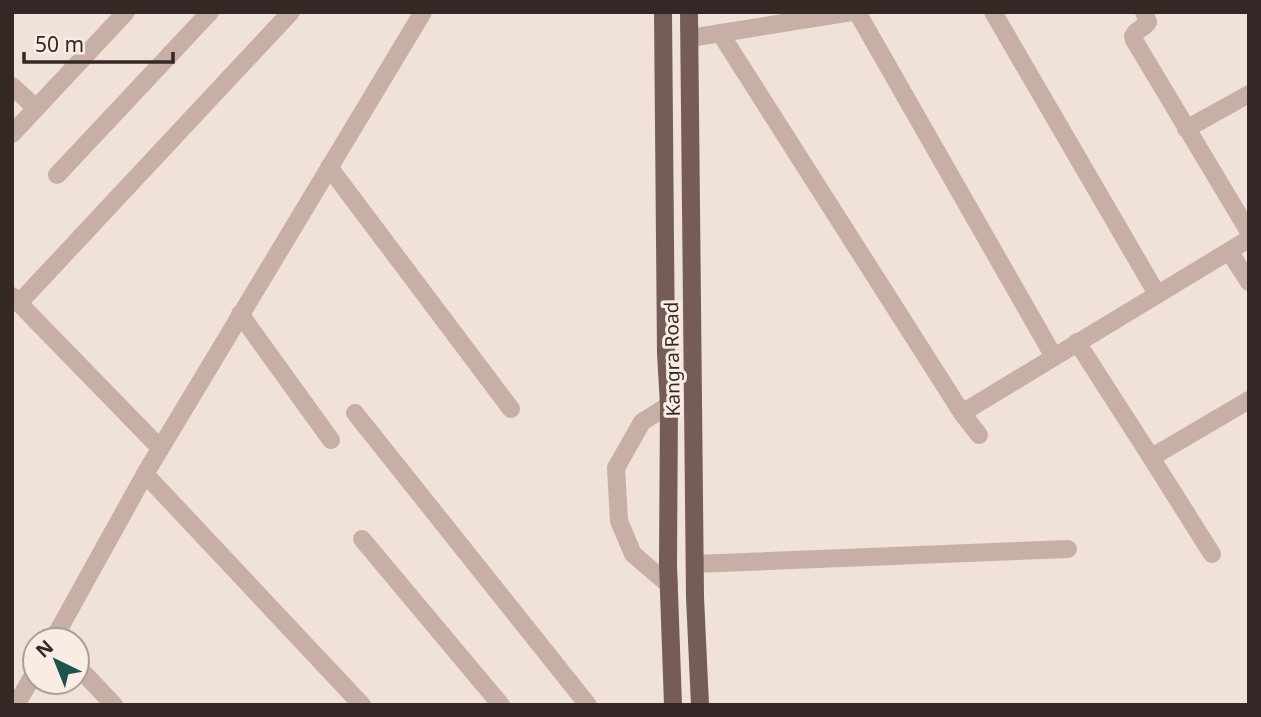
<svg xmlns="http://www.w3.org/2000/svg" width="1261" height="717" font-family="'Noto Sans',sans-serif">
<rect width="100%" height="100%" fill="#f0e1d9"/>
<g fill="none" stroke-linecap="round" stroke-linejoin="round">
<path stroke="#c8afa5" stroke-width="18" d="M857,12L1054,357
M993,12L1157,294
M1144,12L1148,22C1145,28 1136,29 1133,36L1134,40L1249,232
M720,33L962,413L979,435
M690,38L852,12
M12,86L36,108
M1186,129L1249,94
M12,134L126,12
M329,167L511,409
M57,175L210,12
M1229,251L1249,282
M12,296L160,448
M19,303L291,12
M240,314L331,440
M1077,342L1147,451L1153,454H1157L1249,400
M669,405L642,422L616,468L619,521L633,554L669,585
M355,413L588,705
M962,413L1249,239
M1147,451L1212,554
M145,474L362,705
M362,539L501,705
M695,564L1068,549
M53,640L145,474L423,12
M77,666L114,705
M16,705L35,672"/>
<path stroke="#755c57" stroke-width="18" d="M663,12L666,353L669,405L668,564L673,705
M689,12L695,597L700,705"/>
</g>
<g text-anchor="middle" stroke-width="6" stroke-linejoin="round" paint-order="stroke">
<g font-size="19" fill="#342826" stroke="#f8ece5">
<text transform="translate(672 359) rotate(-91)" y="7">Kangra Road</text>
</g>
</g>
<rect width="1261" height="717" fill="none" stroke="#342826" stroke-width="28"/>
<g transform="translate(56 661) rotate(317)"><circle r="33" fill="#f8ece5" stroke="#aa9e99" stroke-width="2"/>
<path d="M0-5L12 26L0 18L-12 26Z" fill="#1d544e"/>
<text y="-10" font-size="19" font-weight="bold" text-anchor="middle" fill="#342826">N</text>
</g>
<path d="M24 52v10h149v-10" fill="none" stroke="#342826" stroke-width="3.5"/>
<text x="35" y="52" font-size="21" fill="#342826" stroke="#f8ece5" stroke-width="5" paint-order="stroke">50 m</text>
</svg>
